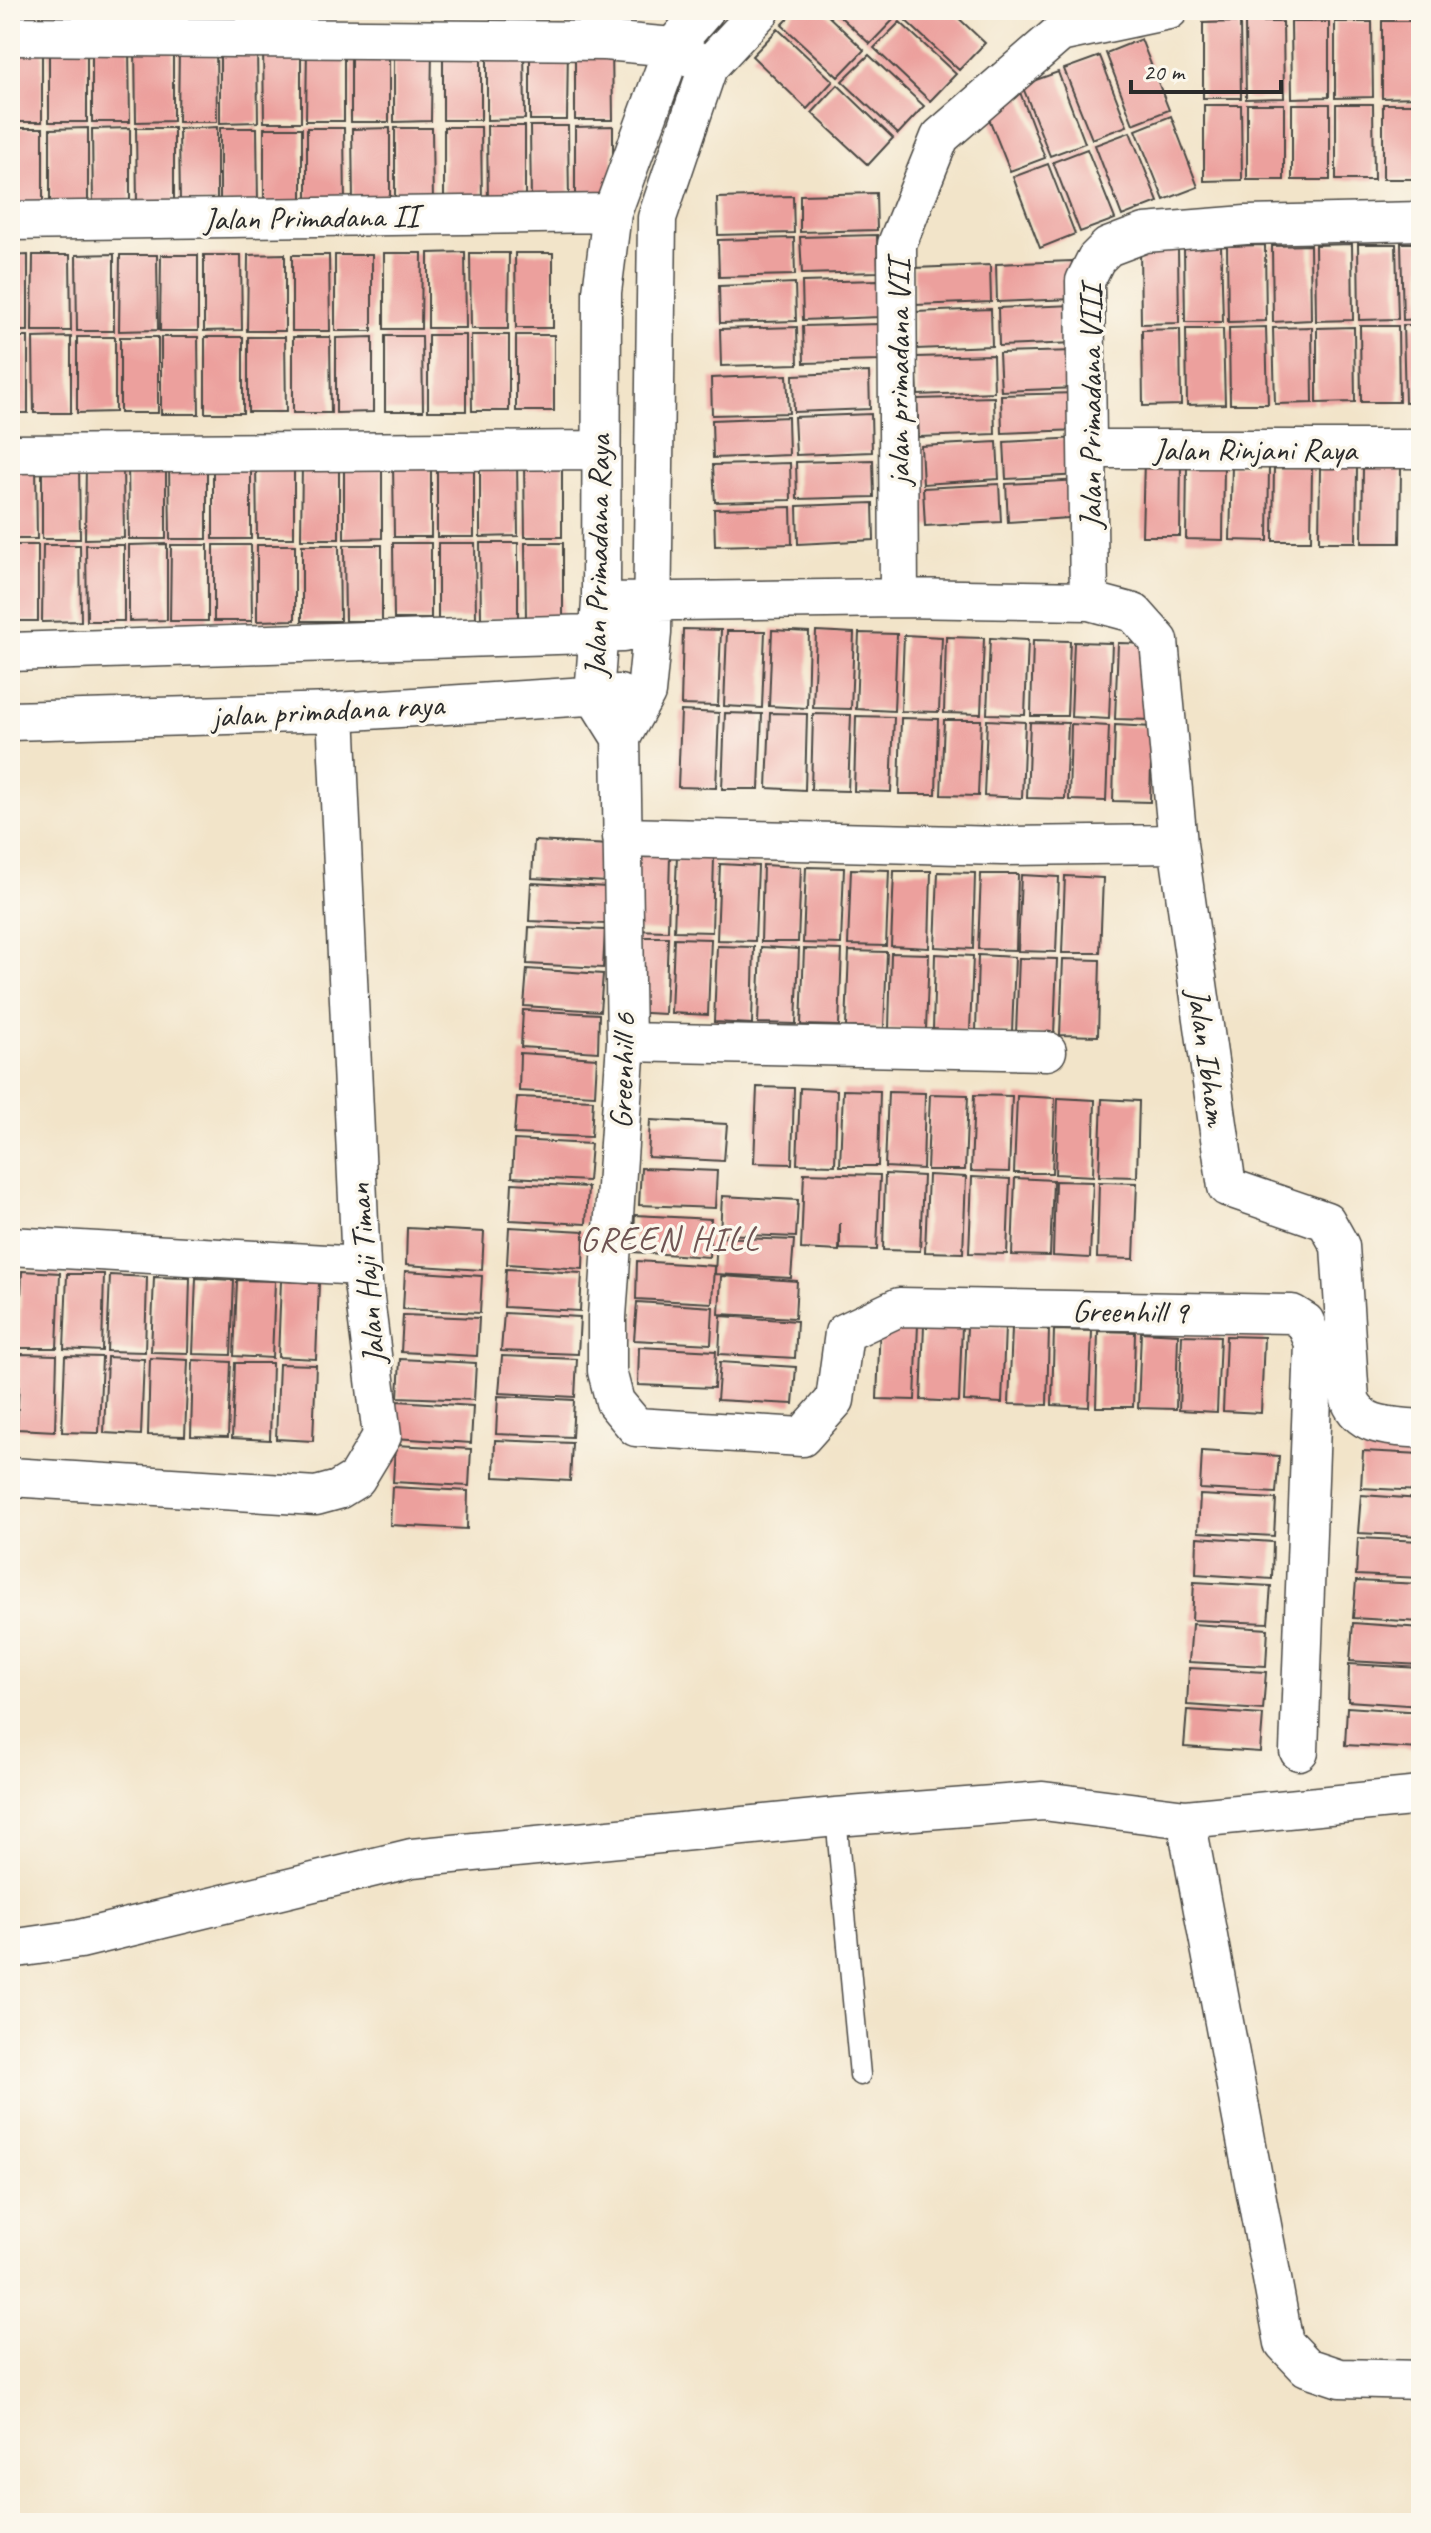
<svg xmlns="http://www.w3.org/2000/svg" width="1431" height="2533" font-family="Caveat,sans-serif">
<rect width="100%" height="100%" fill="#fbf7ec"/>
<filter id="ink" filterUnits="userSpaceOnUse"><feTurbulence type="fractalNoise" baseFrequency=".0125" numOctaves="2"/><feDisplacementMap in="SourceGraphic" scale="16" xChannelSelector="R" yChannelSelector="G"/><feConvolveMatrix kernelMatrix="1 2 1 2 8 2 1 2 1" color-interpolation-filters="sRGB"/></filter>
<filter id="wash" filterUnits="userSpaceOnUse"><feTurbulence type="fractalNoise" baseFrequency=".006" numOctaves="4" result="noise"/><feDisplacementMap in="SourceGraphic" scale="32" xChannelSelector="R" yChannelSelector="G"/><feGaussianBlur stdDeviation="1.8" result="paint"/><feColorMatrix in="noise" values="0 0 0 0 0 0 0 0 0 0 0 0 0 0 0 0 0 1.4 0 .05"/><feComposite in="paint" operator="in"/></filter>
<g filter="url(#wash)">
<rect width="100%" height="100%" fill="#f2e4c9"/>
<g id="blocks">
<path fill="#eca09d" d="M621,10H661L656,16Z
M797,10H822L864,50L838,77L782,25Z
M833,10H888L896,17L870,44Z
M911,10H950L985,43L959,70L903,18Z
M1382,21H1419V97L1382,98Z
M900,22L956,74L930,101L874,48Z
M1240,22L1241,98H1203V23Z
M1245,22H1283L1284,98L1246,99Z
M1291,22H1329V97L1292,98Z
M1335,22H1372L1373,97L1335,98Z
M778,29L833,81L807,109L752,56Z
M1141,39L1169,110L1133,124L1106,53Z
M481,44V120H443V45Z
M487,44H524L525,119L487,120Z
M530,44H568L567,120H530Z
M575,44H612L613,120H575Z
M307,45H344V121H306Z
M432,45L431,121L394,122V46Z
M10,46H42V122H10Z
M49,46H87V122H49Z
M92,46H129L130,122H92Z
M135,46H173V121L136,122Z
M179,46H216L217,122H178Z
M220,46H257L258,122L220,123Z
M263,46H301V122H264Z
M351,46H389V122H351Z
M869,55L924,106L898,134L842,81Z
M1100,56L1127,126L1092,139L1064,69Z
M1058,72L1085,143L1050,156L1022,85Z
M838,85L893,138L868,165L812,113Z
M1018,87L1045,158L1010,171L982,101Z
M1247,104H1284V180H1247Z
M1292,104H1330V180H1292Z
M1336,104H1373L1374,180H1336Z
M1383,104H1420L1421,179H1383Z
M1204,105H1241L1242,180L1204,181Z
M1171,116L1198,187L1164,200L1136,130Z
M487,126H525V202H488Z
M530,126H568L569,202H531Z
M613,126V202H575V127Z
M217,127V203L180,204L179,129Z
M444,127H481L482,203H444Z
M10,128H43V204H10Z
M88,128V204H50V129Z
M130,128V205H93L92,129Z
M136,128H174V204H137Z
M220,128H257L258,204H220Z
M264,128H302V204H264Z
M307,128H344L345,204H307Z
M390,128V204H353L352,129Z
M395,128H432L433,204H395Z
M1130,132L1158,202L1122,216L1095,145Z
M1087,149L1115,219L1080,232L1053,162Z
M1048,164L1075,234L1040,248L1013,177Z
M876,193L877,230L800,232V195Z
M793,196L794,233L718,235L717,198Z
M877,235L878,272L802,274L800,237Z
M794,238L795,275L719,277L718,240Z
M1401,243H1421V319L1403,320Z
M1352,244L1353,320L1316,321L1315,245Z
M1358,244H1396L1398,319L1359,320Z
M1265,245L1266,321L1228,322L1227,246Z
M1310,245L1311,320L1273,322L1272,246Z
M1221,246L1223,322H1185L1184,247Z
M1140,247H1178L1179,323L1141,324Z
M465,252L466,328H428V253Z
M384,253H422L421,329H384Z
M470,253H509L508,329H471Z
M515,253H553V328H516Z
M114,254V331H77L76,255Z
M285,254V331H247L248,255Z
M28,255V331H10V256Z
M33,255H70L71,331H32Z
M120,255H157L158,330L119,331Z
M161,255H198V331H160Z
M204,255H241L242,330L204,331Z
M292,255H329L330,331H292Z
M335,255H372V331H335Z
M1072,261L1074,299L997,302L996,264Z
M990,265L991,302L915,305L914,268Z
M878,280L879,317L803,320L802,282Z
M795,283L796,321L720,323L719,286Z
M1074,305L1075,343L999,346L998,308Z
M991,309L992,346L916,349L915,312Z
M880,324V361L804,363L803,326Z
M1403,325H1421V401L1405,402Z
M1360,326H1398L1399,402H1361Z
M797,327L798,364L721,366L720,329Z
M1266,327L1268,404H1230L1229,328Z
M1312,327L1313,403L1275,404L1273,328Z
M1354,327L1355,402L1317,403V328Z
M1180,329L1181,405L1143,406L1142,330Z
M1186,329H1223L1225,404L1187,405Z
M428,335H466V411H428Z
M471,335H509V411H472Z
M516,335H554V411H516Z
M385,336H422L423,411H385Z
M10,337H28V413H10Z
M71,337V413H34L33,338Z
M77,337H115V412L77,413Z
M120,337H158V413H120Z
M161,337H198L199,414H161Z
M205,337H243V413H205Z
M248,337H285L286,412H248Z
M293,337H330L331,413H293Z
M373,337V412L336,413V338Z
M1076,351L1077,388L1001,391L999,353Z
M993,355L994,392L918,395L916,357Z
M869,372L870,409L794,412L793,375Z
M787,375L789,413L712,415L711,378Z
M1077,393L1078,430L1002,433L1001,395Z
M994,397L995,434L919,437L917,399Z
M871,414L872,452L796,455L794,417Z
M788,417L789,455L713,458L712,420Z
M1080,438L1081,475L1006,479L1004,442Z
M997,442L999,479L923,484L921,446Z
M517,460L518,536L480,537V461Z
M873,460L874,497L797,499L796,462Z
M1144,460H1181L1180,536H1142Z
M431,461V537H394L393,462Z
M437,461H474V537H437Z
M524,461H562V537H525Z
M128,462H166V539H129Z
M294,462V538H257L256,463Z
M10,463H36L37,539H10Z
M79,463L80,539H42V464Z
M86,463H123L124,538L85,539Z
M169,463H207V539H170Z
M213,463H251V539H213Z
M302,463H339V539H301Z
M344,463H382V538L344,539Z
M790,463L791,500L715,502L713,465Z
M1187,464H1224L1223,540L1186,539Z
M1232,465H1269L1268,541L1230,540Z
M1274,465L1312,466L1311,541H1273Z
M1320,466H1357L1356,542H1319Z
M1363,467H1401L1400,543H1362Z
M1082,480L1084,517L1008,522L1006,484Z
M999,484L1001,522L925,526L923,488Z
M873,503L874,540L798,544L797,506Z
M791,507L792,544L715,546L714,509Z
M393,543H431V619H394Z
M438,543H475L476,619H438Z
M480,543H518V618L481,619Z
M525,543H563V619H526Z
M167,544V620L129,621V545Z
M10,545H38V621H10Z
M43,545H80L81,621L42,622Z
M86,545H124V621H87Z
M171,545H208V621H170Z
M214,545H251L252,621H214Z
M257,545H295V620L257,621Z
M302,545H339L340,621H302Z
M344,545H382V621H345Z
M683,629L721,630L718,706L681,705Z
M772,630L809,632L807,708L769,706Z
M727,631H765L762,708L724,706Z
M816,631L854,633L851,709L813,708Z
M859,633L897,634L894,711L856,709Z
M904,635L942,637L939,712L901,711Z
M946,637L984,638L981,714L944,713Z
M990,638L1028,640L1025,715L987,714Z
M1033,640L1070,641L1067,716H1031Z
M1074,642L1112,643L1109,719L1071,717Z
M1118,643L1155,644L1153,720L1115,719Z
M681,711L719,713L716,788L678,787Z
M725,713L762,714L759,789H722Z
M770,713L807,714L805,790L767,788Z
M813,714L851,715L848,791L811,790Z
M856,716L894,717L891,792L854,791Z
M901,718L938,719L936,794H899Z
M944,720H981L978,796L941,795Z
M987,720L1025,722L1022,798L984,796Z
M1030,722L1068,723L1065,799L1027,798Z
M1071,724L1109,726L1106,801L1069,800Z
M1115,725L1152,727L1150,802L1113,801Z
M534,841L610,845L608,882L532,878Z
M633,854L670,855L668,931L630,930Z
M677,855L714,857L712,932L674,931Z
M720,864L758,866L755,941L717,940Z
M763,865L801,867L798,942H761Z
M806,867L844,868L841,944L803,943Z
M851,869L889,870L886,946L848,945Z
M894,871H931L929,948L891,946Z
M938,872L975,873L973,949L935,947Z
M981,874H1018L1016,950L978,949Z
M1021,875L1059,877L1056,952L1018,951Z
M1065,876L1103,878L1100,953H1062Z
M531,883L607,887L606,924L529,921Z
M529,927L605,930L603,968L527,964Z
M630,937H668L665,1014L628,1012Z
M674,938L711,939L708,1015L671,1013Z
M717,946L754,947L752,1024L714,1022Z
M761,947L799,949L796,1024L758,1023Z
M804,949L842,950L839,1026L801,1025Z
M849,951L887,952L884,1028L846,1027Z
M891,953L929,954L926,1029H889Z
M935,954L973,956L970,1031L933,1030Z
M978,955L1015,957L1012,1032H976Z
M1019,958L1057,959L1054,1035L1016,1033Z
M1063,959L1100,960L1098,1036L1060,1035Z
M527,969L603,974L600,1011L524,1006Z
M523,1010L599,1014L598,1052L521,1047Z
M520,1053L597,1058L595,1095L519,1091Z
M757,1087L794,1088L792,1164L754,1163Z
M800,1088L837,1090L835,1165L797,1164Z
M843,1090L880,1091L878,1166H840Z
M888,1092L925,1093L923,1169L885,1167Z
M930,1094L968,1095L965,1170H927Z
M974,1095L1012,1096L1009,1172L971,1171Z
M1017,1096L1055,1098L1052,1173H1014Z
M517,1097L593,1100L591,1137L514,1134Z
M1058,1098L1095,1100L1093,1176L1055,1174Z
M1102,1099L1139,1101L1137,1177L1099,1176Z
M650,1120L727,1124L724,1161L648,1157Z
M514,1140L591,1144L588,1181L512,1177Z
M641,1168L717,1171L715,1208L639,1205Z
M804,1173L880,1175L877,1250L840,1249V1223L839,1251L801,1249Z
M885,1174L923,1176L920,1251L883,1250Z
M928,1175L966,1177L963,1253L925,1252Z
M972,1177L1010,1179L1007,1254L969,1253Z
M1015,1178L1053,1180L1050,1256L1012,1255Z
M1055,1181L1093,1182L1090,1258L1053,1256Z
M1099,1182L1137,1183L1134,1259L1097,1258Z
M512,1183L588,1187L586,1224L510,1220Z
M722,1196L798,1200L796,1237L720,1234Z
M635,1215L711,1219L709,1257L633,1252Z
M509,1227L584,1231L583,1269L507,1264Z
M407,1228L484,1232L482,1270L406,1265Z
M717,1237L794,1240L791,1278L715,1274Z
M637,1261L714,1266L712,1303L636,1299Z
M506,1269L582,1273L580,1311L504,1307Z
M10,1271H17L14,1347H10Z
M22,1271L60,1273L57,1348H19Z
M405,1271L482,1276L480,1313L403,1309Z
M67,1274H104L102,1351L64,1349Z
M110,1275L147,1277L145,1352L107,1351Z
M721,1276L797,1281L795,1318L719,1314Z
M154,1277L190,1278L188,1353L151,1352Z
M196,1278L234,1280L231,1355L193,1354Z
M237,1280L275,1281L272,1358L234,1356Z
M281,1281L319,1283L316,1359L278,1357Z
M637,1302L713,1307L711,1344L634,1340Z
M504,1313L580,1317L578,1354L501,1351Z
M403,1315L479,1318L477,1356L401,1352Z
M721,1316L797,1321L795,1358L719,1354Z
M880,1323L918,1324L915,1400L877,1399Z
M924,1325H962L959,1402L921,1400Z
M967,1326L1005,1327L1002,1403L964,1401Z
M1012,1328L1049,1329L1047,1405L1009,1404Z
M1054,1330L1092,1331L1089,1407L1052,1405Z
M1098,1331L1135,1332L1133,1407H1096Z
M1141,1332L1178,1334L1176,1409L1138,1408Z
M1182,1335L1220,1336L1217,1412L1179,1410Z
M1226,1336L1264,1337L1261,1413L1223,1411Z
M639,1347L716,1351L714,1388L638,1385Z
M10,1353H14L13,1404H10Z
M20,1354L57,1355L55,1431L17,1429Z
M65,1356L102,1357L99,1433L62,1432Z
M502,1356L577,1359L575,1397L499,1393Z
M107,1357L144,1359L141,1435L104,1433Z
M150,1358L188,1360L185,1436L148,1435Z
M400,1359L476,1363L474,1400L398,1397Z
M193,1360L231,1362L228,1437L191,1436Z
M720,1362L796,1367L793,1404L717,1400Z
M235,1363H272L270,1440L232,1438Z
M279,1364L316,1365L313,1441L276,1439Z
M498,1396L574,1400L572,1437L496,1434Z
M397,1401L473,1406L471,1443L395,1438Z
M495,1440L572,1443L570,1481L494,1477Z
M395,1445L471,1449L469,1486L393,1482Z
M1202,1451L1279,1456L1276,1493L1200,1489Z
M1363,1451L1421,1454V1491L1361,1488Z
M392,1487L468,1491L467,1529L390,1525Z
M1200,1495L1276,1499L1274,1536L1198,1532Z
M1361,1495L1421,1499V1536L1358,1533Z
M1197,1537L1273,1542L1272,1579L1196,1574Z
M1358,1538L1421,1541V1578L1356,1575Z
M1356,1581L1421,1584V1622L1353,1618Z
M1194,1582L1271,1586L1268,1623L1192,1620Z
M1353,1623L1421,1628V1665L1350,1661Z
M1192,1624L1268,1629L1266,1666L1189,1662Z
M1349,1664L1421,1668V1706L1348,1701Z
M1189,1668L1266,1672L1263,1710L1187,1705Z
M1347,1707L1421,1712V1749L1345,1745Z
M1187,1710L1263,1715L1260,1752L1184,1747Z"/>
</g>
</g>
<g filter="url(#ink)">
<use href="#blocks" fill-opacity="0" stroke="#494743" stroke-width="2"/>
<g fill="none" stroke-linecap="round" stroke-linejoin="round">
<defs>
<path id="service" d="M836,1817L860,2075"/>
<path id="minor" d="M761,10L708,67L657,218L652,633L646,693L621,738L626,1042L607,1317V1371L615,1402L636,1427L802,1437L835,1400L844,1333L899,1307L1292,1314L1305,1322L1314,1343L1299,1751
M10,36L605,41L673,47L692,58
M10,221L612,213
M1089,449H1421
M10,454L600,450
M899,598L897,244L940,137L1060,33L1169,10
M1089,601L1085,281L1096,259L1108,247L1145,233L1246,225L1421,221
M601,602L899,598L1089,601L1134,613L1159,641L1178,844L1227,1187L1326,1221L1340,1246L1350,1400C1361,1429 1394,1426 1421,1429
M10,652L623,633
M10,721L336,712L619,694
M621,738L594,695L601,602L602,292L612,213L673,47L705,10
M622,837L1002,846L1178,844
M626,1042L1047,1051
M10,1246L361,1266
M10,1477L316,1496L338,1490L356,1479L382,1436L361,1266L336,712
M1186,1819L1284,2343L1307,2367L1340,2378L1421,2380
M10,1949L80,1939L412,1858L836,1817L1043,1801L1186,1819L1421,1796"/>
</defs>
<use href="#service" stroke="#494743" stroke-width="23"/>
<use href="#minor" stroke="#494743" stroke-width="41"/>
<use href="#service" stroke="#fff" stroke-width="20"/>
<use href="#minor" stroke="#fff" stroke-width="38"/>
</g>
</g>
<g text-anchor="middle" stroke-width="7" stroke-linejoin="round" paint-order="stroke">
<g font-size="32" fill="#2b2b2b" stroke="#fbf7ec">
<text transform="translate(311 217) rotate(-1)" y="11">Jalan Primadana II</text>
<text transform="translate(898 372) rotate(-90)" y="11">jalan primadana VII</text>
<text transform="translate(1090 407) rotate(-90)" y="11">Jalan Primadana VIII</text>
<text x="1255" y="460">Jalan Rinjani Raya</text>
<text transform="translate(597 556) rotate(-89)" y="11">Jalan Primadana Raya</text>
<text transform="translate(328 710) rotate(-3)" y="11">jalan primadana raya</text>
<text transform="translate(1208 1057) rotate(82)" y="11">Jalan Ibham</text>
<text transform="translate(622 1071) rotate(-88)" y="11">Greenhill 6</text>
<text transform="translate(366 1274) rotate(-95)" y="11">Jalan Haji Timan</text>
<text transform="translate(1130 1311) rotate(1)" y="11">Greenhill 9</text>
</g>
<g font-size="34" letter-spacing="2" fill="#6f5453" stroke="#fbf7ec">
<text x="670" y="1250">GREEN HILL</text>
</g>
</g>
<rect width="1431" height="2533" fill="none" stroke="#fbf7ec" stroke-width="40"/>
<path d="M1131 80v12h150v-12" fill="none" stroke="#2b2b2b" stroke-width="4"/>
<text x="1143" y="80" font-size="24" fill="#2b2b2b" stroke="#fbf7ec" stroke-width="6" paint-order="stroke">20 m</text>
</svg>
